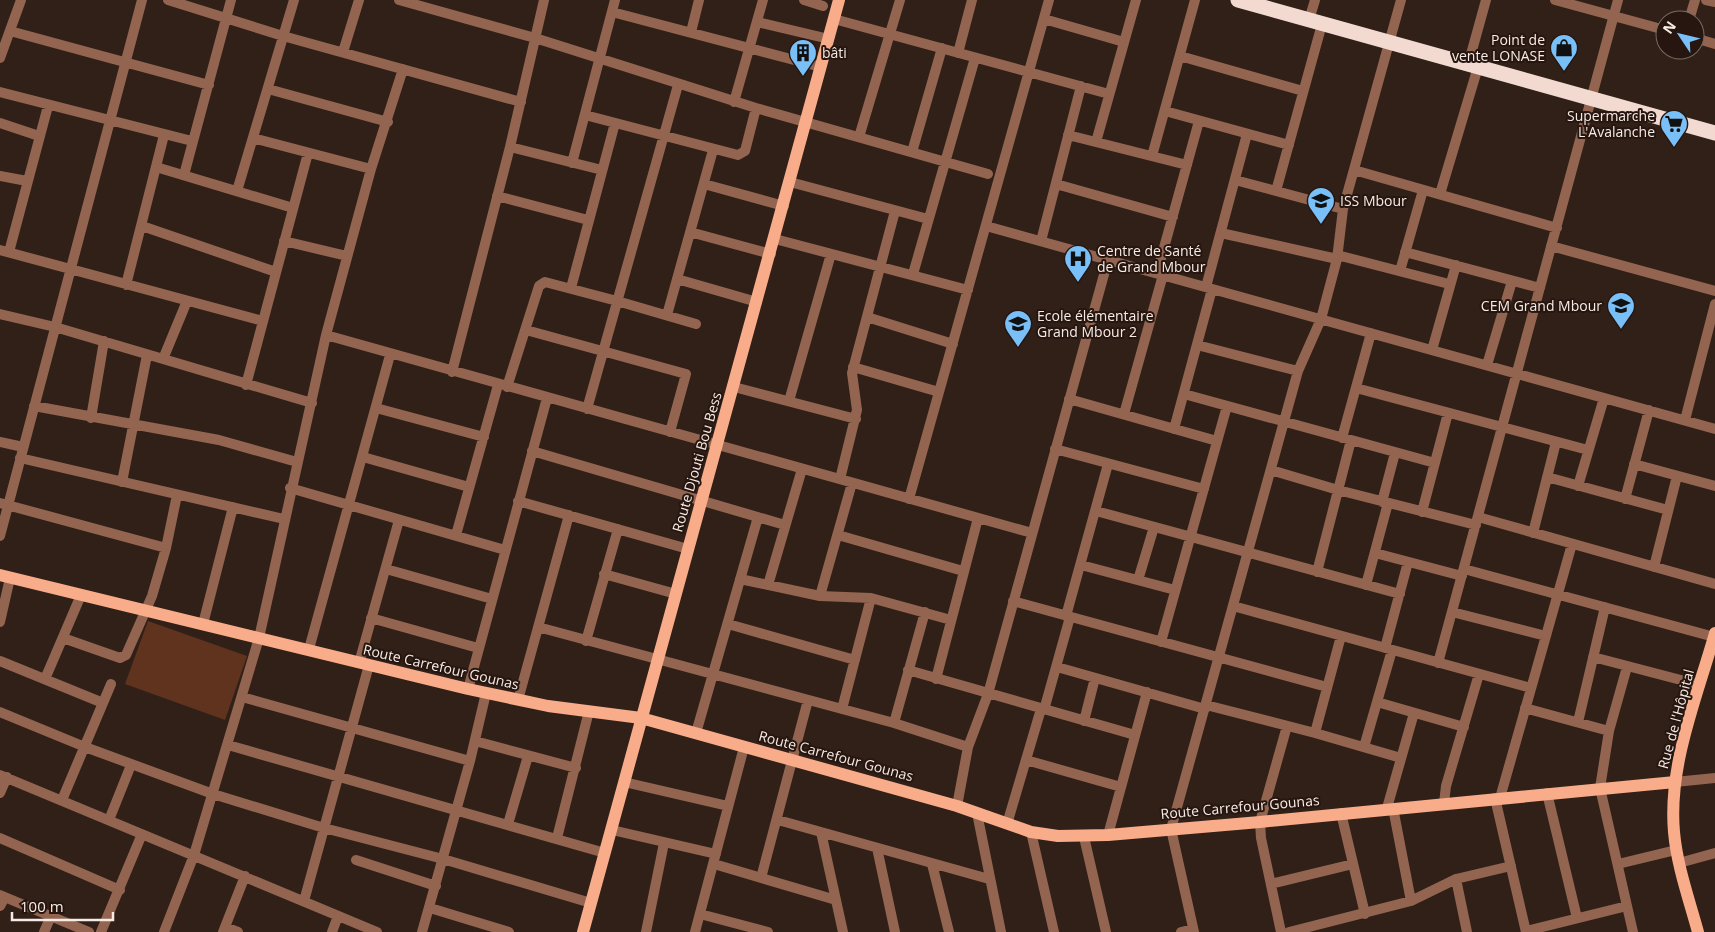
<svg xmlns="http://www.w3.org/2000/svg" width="1715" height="932" font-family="'Open Sans',sans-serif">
<rect width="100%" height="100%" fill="#302018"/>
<path fill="#5f331d" d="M148,621L247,656L225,720L125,684Z"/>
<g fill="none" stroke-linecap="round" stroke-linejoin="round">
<path stroke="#936551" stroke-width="10" d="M168,0L283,36L521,102
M399,0L535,38L756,108L988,174
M804,0L823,6
M1555,0L1665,30
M1706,0L1715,2
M612,12L821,67
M834,19L1109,94
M1044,19L1124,42
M1309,20L1315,0
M1689,20L1695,0
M757,22L829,39
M10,31L209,85
M691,32L699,0
M1695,38L1715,44
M343,52L359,0
M958,53L972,0
M1180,56L1303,91
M0,58L21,0
M1468,65L1486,0
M268,89L388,122
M0,92L192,141
M734,102L763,0
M1165,111L1289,145
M585,115L738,155L745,151L756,108
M0,123L39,136
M1068,135L1187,165
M859,137L900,0
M253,138L371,169
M1096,142L1136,0
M510,147L602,170
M912,152L942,48
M1152,156L1195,0
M572,163L615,0
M156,167L293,208
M1354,170L1557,228
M184,175L231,0
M0,176L27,181
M1235,180L1343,209
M790,182L928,219
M704,184L784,206
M1056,184L1173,217
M237,191L294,0
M1276,191L1322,24
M1440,194L1478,67
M497,196L588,220
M142,226L276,272
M986,226L1715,429
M690,232L771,254
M1221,233L1337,259
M775,239L968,290
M284,241L347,256
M1041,241L1081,86
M1551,246L1715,291
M0,250L263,321
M9,252L48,106
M1405,252L1540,288
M1337,255L1449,284
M1400,271L1423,190
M1157,273L1199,121
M913,274L975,58
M677,279L757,302
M126,285L164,135
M1206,287L1247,134
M571,288L615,123
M0,314L55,327L312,403
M667,315L713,150
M867,317L953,344
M526,330L686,374L670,432
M326,335L1032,533
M1197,345L1298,371
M1432,350L1456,265
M163,359L187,301
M1487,365L1512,281
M853,367L939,392
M452,372L510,147L544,0
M246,385L308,153
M507,387L539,286L545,282L617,301L696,324
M734,387L856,419
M1356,388L1588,450
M1184,394L1435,463
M1069,399L1217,441
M789,401L831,254
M34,406L219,440L297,462
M376,408L484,437
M587,409L678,85
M1124,414L1163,275
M91,418L104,341
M1685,420L1715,304
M1174,429L1212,289
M1342,438L1371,333
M0,442L23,447
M1055,449L1204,489
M532,451L785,525
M363,457L469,487
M20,458L284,519
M1634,464L1715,486
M1271,470L1338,490L1476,525
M1547,477L1668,510
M840,479L857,410L852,373L895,211
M122,482L147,355
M1578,486L1604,398
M290,488L505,550
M909,499L1049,0
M1625,499L1649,410
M518,501L688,549
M1382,502L1395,453
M0,503L166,548
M1096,511L1400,594
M1422,512L1448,413
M1478,517L1715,584
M1533,533L1556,442
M456,535L498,385
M838,535L963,571
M0,536L142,0
M1375,553L1462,576
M1081,565L1175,590
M1654,567L1677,476
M386,569L492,599
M1464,569L1714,637
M1317,572L1351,440
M604,574L676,594
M740,579L820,596L871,598L951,620
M1138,580L1154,527
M768,585L802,469
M1366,585L1388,503
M820,596L852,483
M1013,601L1327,687
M1233,606L1531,688
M1452,612L1546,636
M1066,616L1108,464
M371,618L478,648
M0,622L10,578
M203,624L233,507
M728,624L855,660
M538,627L894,723L968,747
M63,638L120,658L126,655L152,596L166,548L177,495
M586,641L618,529
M1161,642L1227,406
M1385,648L1408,562
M309,649L390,355
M1593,657L1700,685
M0,661L103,703
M359,663L399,520
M1438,663L1618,0
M1057,667L1205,709
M1627,667L1609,731L1600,788L1633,932
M908,670L1135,735
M45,679L81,595
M936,679L978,518
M468,689L547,398
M242,697L470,761
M518,700L569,515
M1377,702L1464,727
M1206,705L1315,733L1401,758
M1525,708L1609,731
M842,709L871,598
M1044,710L1070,617
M0,712L85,747L213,794L324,828L443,859L591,903
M1084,721L1095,678
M1578,722L1605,607
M894,723L925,612
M696,733L758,517
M1315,733L1341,636
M475,741L576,768
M228,745L605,853
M1364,747L1392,650
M1026,760L1121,787
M0,775L377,932
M624,782L728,806
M1675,782L1715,778
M0,793L7,777
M1547,793L1577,918
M1495,798L1526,932
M1500,798L1572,544
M62,800L111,684
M1444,803L1446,786L1479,674
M957,806L968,747L988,694L1108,260
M1387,808L1414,713
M1393,808L1411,901
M977,813L1001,932
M1341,813L1365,914
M109,820L131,765
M778,820L989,879
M508,824L528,756
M1007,824L1041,709
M612,830L716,854
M821,832L843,932
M1031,832L1054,932
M1108,835L1147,692
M1084,837L1106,932
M0,838L120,890
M557,838L589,711
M877,848L895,932
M356,860L436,886
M1679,863L1715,853
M714,864L836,900
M932,864L949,932
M1618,864L1676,850
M761,878L808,700
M1456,879L1467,932
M1271,884L1353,864
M0,895L89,932
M304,901L369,665
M0,906L5,897
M430,908L509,932
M700,914L768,932
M225,927L238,932
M1526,931L1627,906
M44,932L51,916
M101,932L142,834
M164,932L194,855L259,638L326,335L371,169L403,69
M223,932L245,876
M332,932L338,916
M422,932L470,761L486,693
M646,932L664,843
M695,932L744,747
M1181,932L1193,929
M1194,932L1171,829L1298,371L1321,319L1337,259L1343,209L1401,0
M1281,932L1261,838L1260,822L1287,726
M1289,932L1411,901L1456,879L1511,866"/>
<path stroke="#f8ac89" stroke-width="12" d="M0,575L468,689L548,706L641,718L957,806L1031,832L1058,836L1108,835L1260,822L1675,782
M583,932L839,0
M1698,932C1689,899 1677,866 1674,832C1668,765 1697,697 1715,633"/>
<path stroke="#f2dad0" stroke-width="15" d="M1238,0L1715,133"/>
</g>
<defs>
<symbol id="shop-pin" viewBox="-11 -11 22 30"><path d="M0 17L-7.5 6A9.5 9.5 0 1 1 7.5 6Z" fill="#79bff8" stroke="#26160f"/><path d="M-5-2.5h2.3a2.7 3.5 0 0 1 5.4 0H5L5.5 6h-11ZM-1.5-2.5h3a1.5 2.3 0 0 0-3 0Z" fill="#111"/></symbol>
<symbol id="building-pin" viewBox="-11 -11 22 30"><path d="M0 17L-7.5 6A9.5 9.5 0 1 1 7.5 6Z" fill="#79bff8" stroke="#26160f"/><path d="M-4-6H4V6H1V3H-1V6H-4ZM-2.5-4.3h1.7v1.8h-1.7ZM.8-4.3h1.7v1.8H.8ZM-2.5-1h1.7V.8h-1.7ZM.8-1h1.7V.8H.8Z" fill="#111"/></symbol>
<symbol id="supermarket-pin" viewBox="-11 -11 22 30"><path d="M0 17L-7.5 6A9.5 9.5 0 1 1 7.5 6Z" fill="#79bff8" stroke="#26160f"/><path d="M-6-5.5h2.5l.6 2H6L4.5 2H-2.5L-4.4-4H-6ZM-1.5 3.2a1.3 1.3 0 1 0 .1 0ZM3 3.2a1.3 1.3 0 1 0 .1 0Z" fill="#111"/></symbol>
<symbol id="university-pin" viewBox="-11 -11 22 30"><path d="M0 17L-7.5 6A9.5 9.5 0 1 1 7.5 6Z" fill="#79bff8" stroke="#26160f"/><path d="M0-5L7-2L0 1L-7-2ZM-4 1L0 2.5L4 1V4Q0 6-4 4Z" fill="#111"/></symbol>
<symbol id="hospital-pin" viewBox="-11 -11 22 30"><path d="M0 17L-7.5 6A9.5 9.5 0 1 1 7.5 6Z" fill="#79bff8" stroke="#26160f"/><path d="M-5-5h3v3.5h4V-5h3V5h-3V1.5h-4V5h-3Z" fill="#111"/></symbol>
<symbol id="school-pin" viewBox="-11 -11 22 30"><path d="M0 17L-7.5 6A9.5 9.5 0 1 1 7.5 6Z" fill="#79bff8" stroke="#26160f"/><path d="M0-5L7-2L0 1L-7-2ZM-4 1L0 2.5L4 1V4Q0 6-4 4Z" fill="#111"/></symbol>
</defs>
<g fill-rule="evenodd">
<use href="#shop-pin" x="1548" y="32" width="32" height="43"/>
<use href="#building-pin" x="787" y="37" width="32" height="43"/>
<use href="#supermarket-pin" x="1658" y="108" width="32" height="43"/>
<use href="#university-pin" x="1305" y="185" width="32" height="43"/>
<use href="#hospital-pin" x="1062" y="243" width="32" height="43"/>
<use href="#school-pin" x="1605" y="290" width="32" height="43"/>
<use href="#school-pin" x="1002" y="308" width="32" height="43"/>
</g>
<g text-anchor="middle" stroke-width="4" stroke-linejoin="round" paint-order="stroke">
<g font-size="14" fill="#f6ebe5" stroke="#26160f" text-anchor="start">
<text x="1545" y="45" text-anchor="end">Point de<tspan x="1545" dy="16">vente LONASE</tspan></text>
<text x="822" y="58">bâti</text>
<text x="1655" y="121" text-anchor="end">Supermarche<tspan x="1655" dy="16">L'Avalanche</tspan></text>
<text x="1340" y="206">ISS Mbour</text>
<text x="1097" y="256">Centre de Santé<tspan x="1097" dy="16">de Grand Mbour</tspan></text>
<text x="1602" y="311" text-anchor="end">CEM Grand Mbour</text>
<text x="1037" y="321">Ecole élémentaire<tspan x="1037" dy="16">Grand Mbour 2</tspan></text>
</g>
<g font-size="14" fill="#f6ebe5" stroke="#26160f">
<text transform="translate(697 462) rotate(-74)" y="5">Route Djouti Bou Bess</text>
<text transform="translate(441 667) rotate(13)" y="5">Route Carrefour Gounas</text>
<text transform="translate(1676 719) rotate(-75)" y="5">Rue de l'Hôpital</text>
<text transform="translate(836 756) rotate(15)" y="5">Route Carrefour Gounas</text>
<text transform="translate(1240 807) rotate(-5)" y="5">Route Carrefour Gounas</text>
</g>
</g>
<g transform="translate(1680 35) rotate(305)"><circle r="24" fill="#26160f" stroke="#796b65"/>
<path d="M0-4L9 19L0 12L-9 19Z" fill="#79bff8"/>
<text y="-8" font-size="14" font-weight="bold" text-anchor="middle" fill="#f6ebe5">N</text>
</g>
<path d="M12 912v8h101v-8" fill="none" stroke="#f6ebe5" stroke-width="2.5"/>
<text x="20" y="912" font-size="15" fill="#f6ebe5" stroke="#26160f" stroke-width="4" paint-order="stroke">100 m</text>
</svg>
